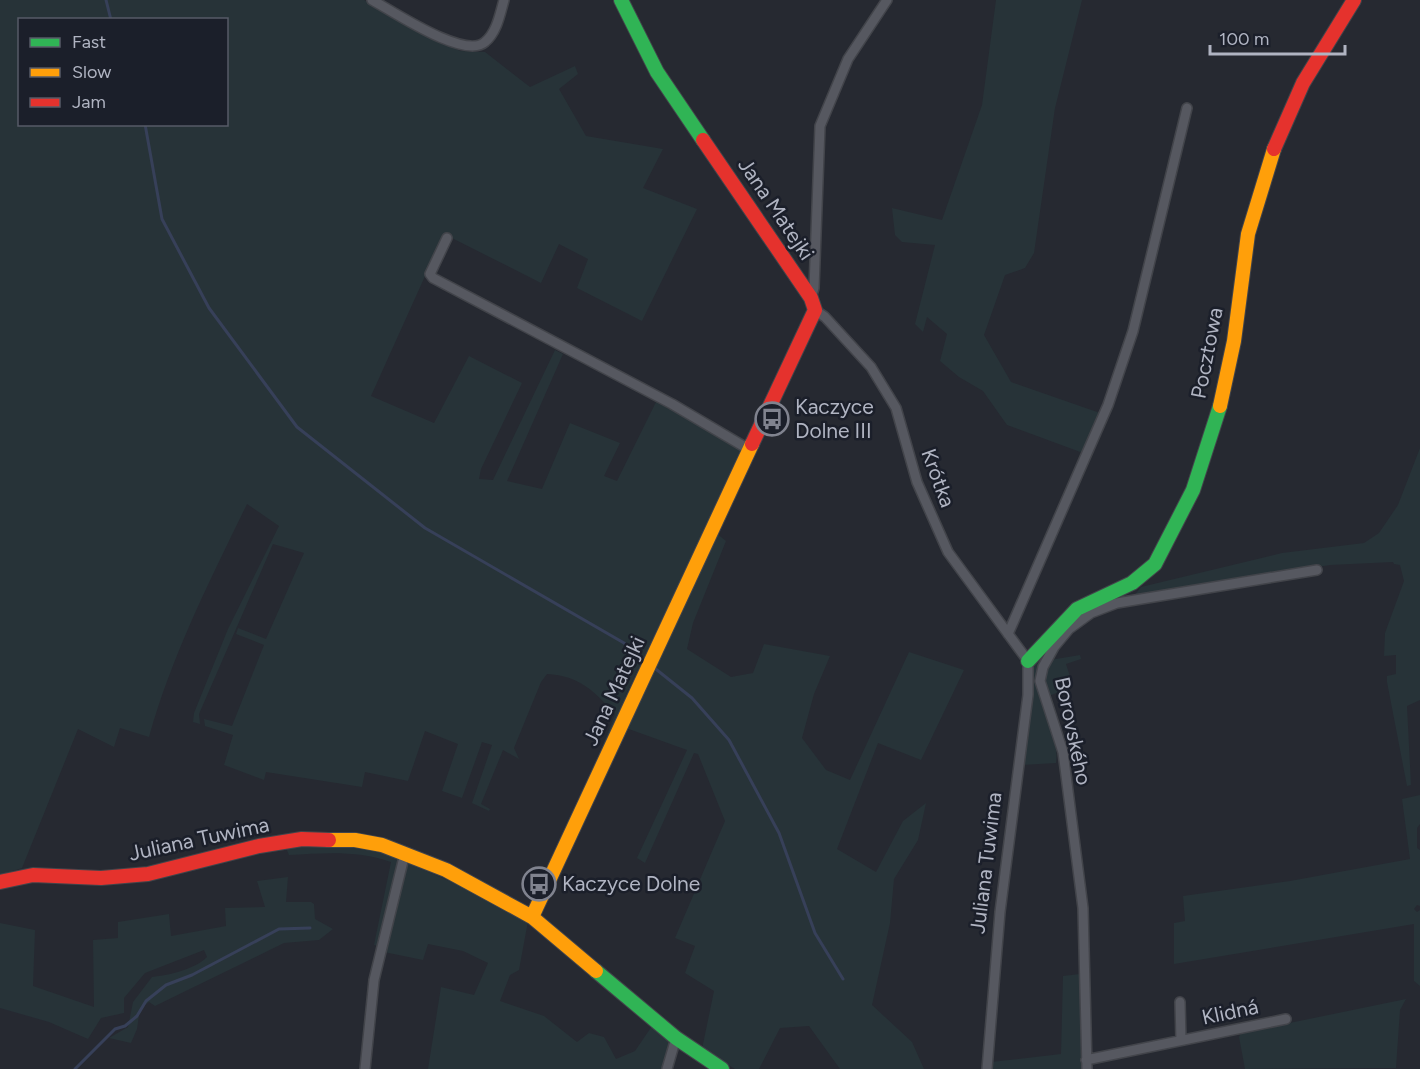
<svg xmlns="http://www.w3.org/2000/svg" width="1420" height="1069" font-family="Figtree,sans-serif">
<rect width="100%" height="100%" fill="#262931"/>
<path fill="#273338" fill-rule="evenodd" d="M0,0H364L460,51L485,52L530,87L575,66L578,74L559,89L586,136L663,149L643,188L697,209L642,321L577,288L588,259L559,244L541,283L444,234L371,396L434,423L469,356L522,383L481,469L479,479L493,480L555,350L563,354L507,481L542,489L570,423L620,443L604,476L617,481L656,402L738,446L742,452L625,697L628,700L585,791L615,714C594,691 580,676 547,674L541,682L514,748L519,759L503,750L481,804L490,809L489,811L472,803L492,745L482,742L462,798L442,791L458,744L425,731L408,781L365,772L362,787L266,772L264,780L224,765L233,735L205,726L204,719L232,726L264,645L236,634L238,628L266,639L304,553L273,544L199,714L200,724L193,722L194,713L228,629L279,526L247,504C210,580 172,655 149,737L120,728L114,747L78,729L22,868L0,875ZM20,20H226V124H20Z
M996,0H1082L1055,108L1034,253L1025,268L1005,275L984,335L1011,382L1100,413L1083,453L1007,425L983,391L959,377L940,361L947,334L927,317L923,332L915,324L935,245L902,242L895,235L892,208L942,220L982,105Z
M1420,448V700L1407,706L1411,785L1407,786L1387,682V676L1396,674V655L1384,656L1385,633L1404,581L1400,565L1394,564L1393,562L1330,565L1134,596L1141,587L1282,553L1364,543L1379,533L1398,505Z
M716,533L726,541L693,623L687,649L731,677L753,673L764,644L830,656L814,694L802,738L826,770L850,780L909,652L964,670L921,760L878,743L837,849L876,872L903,821L926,803L918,840L894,879L890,923L872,1005L912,1042L924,1069H840L809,1026L780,1028L759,1069H735L702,1049L714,991L685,973L695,946L675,938L725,821L698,754L694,753L645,863L637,858L687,750L626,728Z
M1123,592C1116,602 1104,602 1095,608C1075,624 1035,655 1037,682C1039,710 1060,735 1056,763L1022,765L1034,660L1084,608Z
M1080,655L1081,659L1066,664L1073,686L1049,696L1042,674L1050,660Z
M1420,795V824L1417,828V848L1420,850V906L1417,905L1414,909L1417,912L1420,910V986L1414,981V924L1174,964V923L1185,921L1183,896L1290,881L1410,859L1402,799Z
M331,845L378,848L400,859L378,946L374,945L391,862C358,850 324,853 289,855L286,848Z
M405,862L473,891L528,921L519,970L510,975L500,1001L544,1016L577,1042L589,1033L604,1037L616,1059L635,1051L652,1026L671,1041L663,1069H428L441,987L474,995L488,963L463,951L428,944L423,960L384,952Z
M288,877L286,902H311L314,904L315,919L333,929L319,940L284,943L155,1006L149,1002L140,1009L137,1029L131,1043L109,1038L128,1027L133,1002L152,977C170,975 195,969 207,957L204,950L145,973L124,998V1013L101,1018L88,1039L49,1022L0,1008V923L35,930L33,986L94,1007L93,940L118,938V922L169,914L171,936L226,926L225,908L265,907L257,881Z
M1080,974L1082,1069H991V1062L1061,1054L1063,976Z
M1406,999L1400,1010L1396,1068L1245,1069L1239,1037L1241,1033Z"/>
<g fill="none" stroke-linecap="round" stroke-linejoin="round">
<path stroke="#374059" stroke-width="3" d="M106,0L111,20
M145,124L162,219L209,308L297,427L425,528L624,643L647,662
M652,666L692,698L729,740L779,833L815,933L843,979
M75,1069L115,1029L125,1026L137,1016L146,1001L166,985L192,975L279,929L310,928"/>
<defs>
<path id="street" d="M372,0C394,12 465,60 485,42C497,32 500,14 504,0
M447,238L430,274L433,278L672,404L750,450
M811,298L814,288L820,126L848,59L887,0
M815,310L825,317L871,367L896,408L917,482L948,552L1028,661V695L1000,912L987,1069
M1008,634L1108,405L1133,331L1187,108
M1180,1002L1181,1040
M1086,1060L1286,1019
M365,1069L374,980L405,853
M667,1069L676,1038
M1087,1069L1083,908L1063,752L1040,681L1043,667L1054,647L1069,629L1091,613L1117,603L1317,570"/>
<path id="fast" d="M621,0L657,72L703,140
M1028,661L1077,609L1132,583L1155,564L1193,490L1220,406
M596,971L676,1038L722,1069"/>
<path id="slow" d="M1220,406L1234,341L1248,234L1274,149
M329,840H355L382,845L446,870L532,917L596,971
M532,917L752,444"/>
<path id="jam" d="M703,140L811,298L815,310L752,444
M1274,149L1303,83L1354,0
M0,882L33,875L101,878L148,874L259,846L302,839L329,840"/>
</defs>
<use href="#street" stroke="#42444a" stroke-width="12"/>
<use href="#fast" stroke="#42444a" stroke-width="16"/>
<use href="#slow" stroke="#42444a" stroke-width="16"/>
<use href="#jam" stroke="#42444a" stroke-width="16"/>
<use href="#street" stroke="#565860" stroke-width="9"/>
<use href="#fast" stroke="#30b455" stroke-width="14"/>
<use href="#slow" stroke="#ff9f0a" stroke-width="14"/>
<use href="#jam" stroke="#e5322d" stroke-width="14"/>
</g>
<defs>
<symbol id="bus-ring" viewBox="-11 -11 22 22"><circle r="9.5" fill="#1b1f2a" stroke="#80838f" stroke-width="1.5"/><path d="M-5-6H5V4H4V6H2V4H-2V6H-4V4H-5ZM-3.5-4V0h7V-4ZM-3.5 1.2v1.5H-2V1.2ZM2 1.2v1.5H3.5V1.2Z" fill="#80838f"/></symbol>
</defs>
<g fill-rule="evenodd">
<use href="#bus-ring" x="753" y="400" width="38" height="38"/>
<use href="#bus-ring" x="520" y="865" width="38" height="38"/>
</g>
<g text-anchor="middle" stroke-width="5" stroke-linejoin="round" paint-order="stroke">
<g font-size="21" fill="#b0b4c2" stroke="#1b1f2a">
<text transform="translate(776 209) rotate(56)" y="7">Jana Matejki</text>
<text transform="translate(1207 353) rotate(-79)" y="7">Pocztowa</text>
<text transform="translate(938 478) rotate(70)" y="7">Krótka</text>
<text transform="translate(614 691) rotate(-65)" y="7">Jana Matejki</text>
<text transform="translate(1073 731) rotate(78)" y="7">Borovského</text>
<text transform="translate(199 839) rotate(-12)" y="7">Juliana Tuwima</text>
<text transform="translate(986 863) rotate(-83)" y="7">Juliana Tuwima</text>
<text transform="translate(1230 1012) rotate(-12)" y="7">Klidná</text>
</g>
<g font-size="21" fill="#b0b4c2" stroke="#1b1f2a" text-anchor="start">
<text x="795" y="414">Kaczyce<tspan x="795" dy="24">Dolne III</tspan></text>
<text x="562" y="891">Kaczyce Dolne</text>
</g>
</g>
<rect x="18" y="18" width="210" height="108" fill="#1b1f2a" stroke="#575b67" stroke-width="1.5"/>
<rect x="30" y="38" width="30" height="9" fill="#30b455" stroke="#575b67" stroke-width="1.5"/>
<text x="72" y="48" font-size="18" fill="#b0b4c2">Fast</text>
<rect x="30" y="68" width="30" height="9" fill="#ff9f0a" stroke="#575b67" stroke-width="1.5"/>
<text x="72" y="78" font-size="18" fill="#b0b4c2">Slow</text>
<rect x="30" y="98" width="30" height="9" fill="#e5322d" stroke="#575b67" stroke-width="1.5"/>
<text x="72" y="108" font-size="18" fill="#b0b4c2">Jam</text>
<path d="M1210 45v9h135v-9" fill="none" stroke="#b0b4c2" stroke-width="3"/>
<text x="1219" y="45" font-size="18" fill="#b0b4c2" stroke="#1b1f2a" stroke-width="4.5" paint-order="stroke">100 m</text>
</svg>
